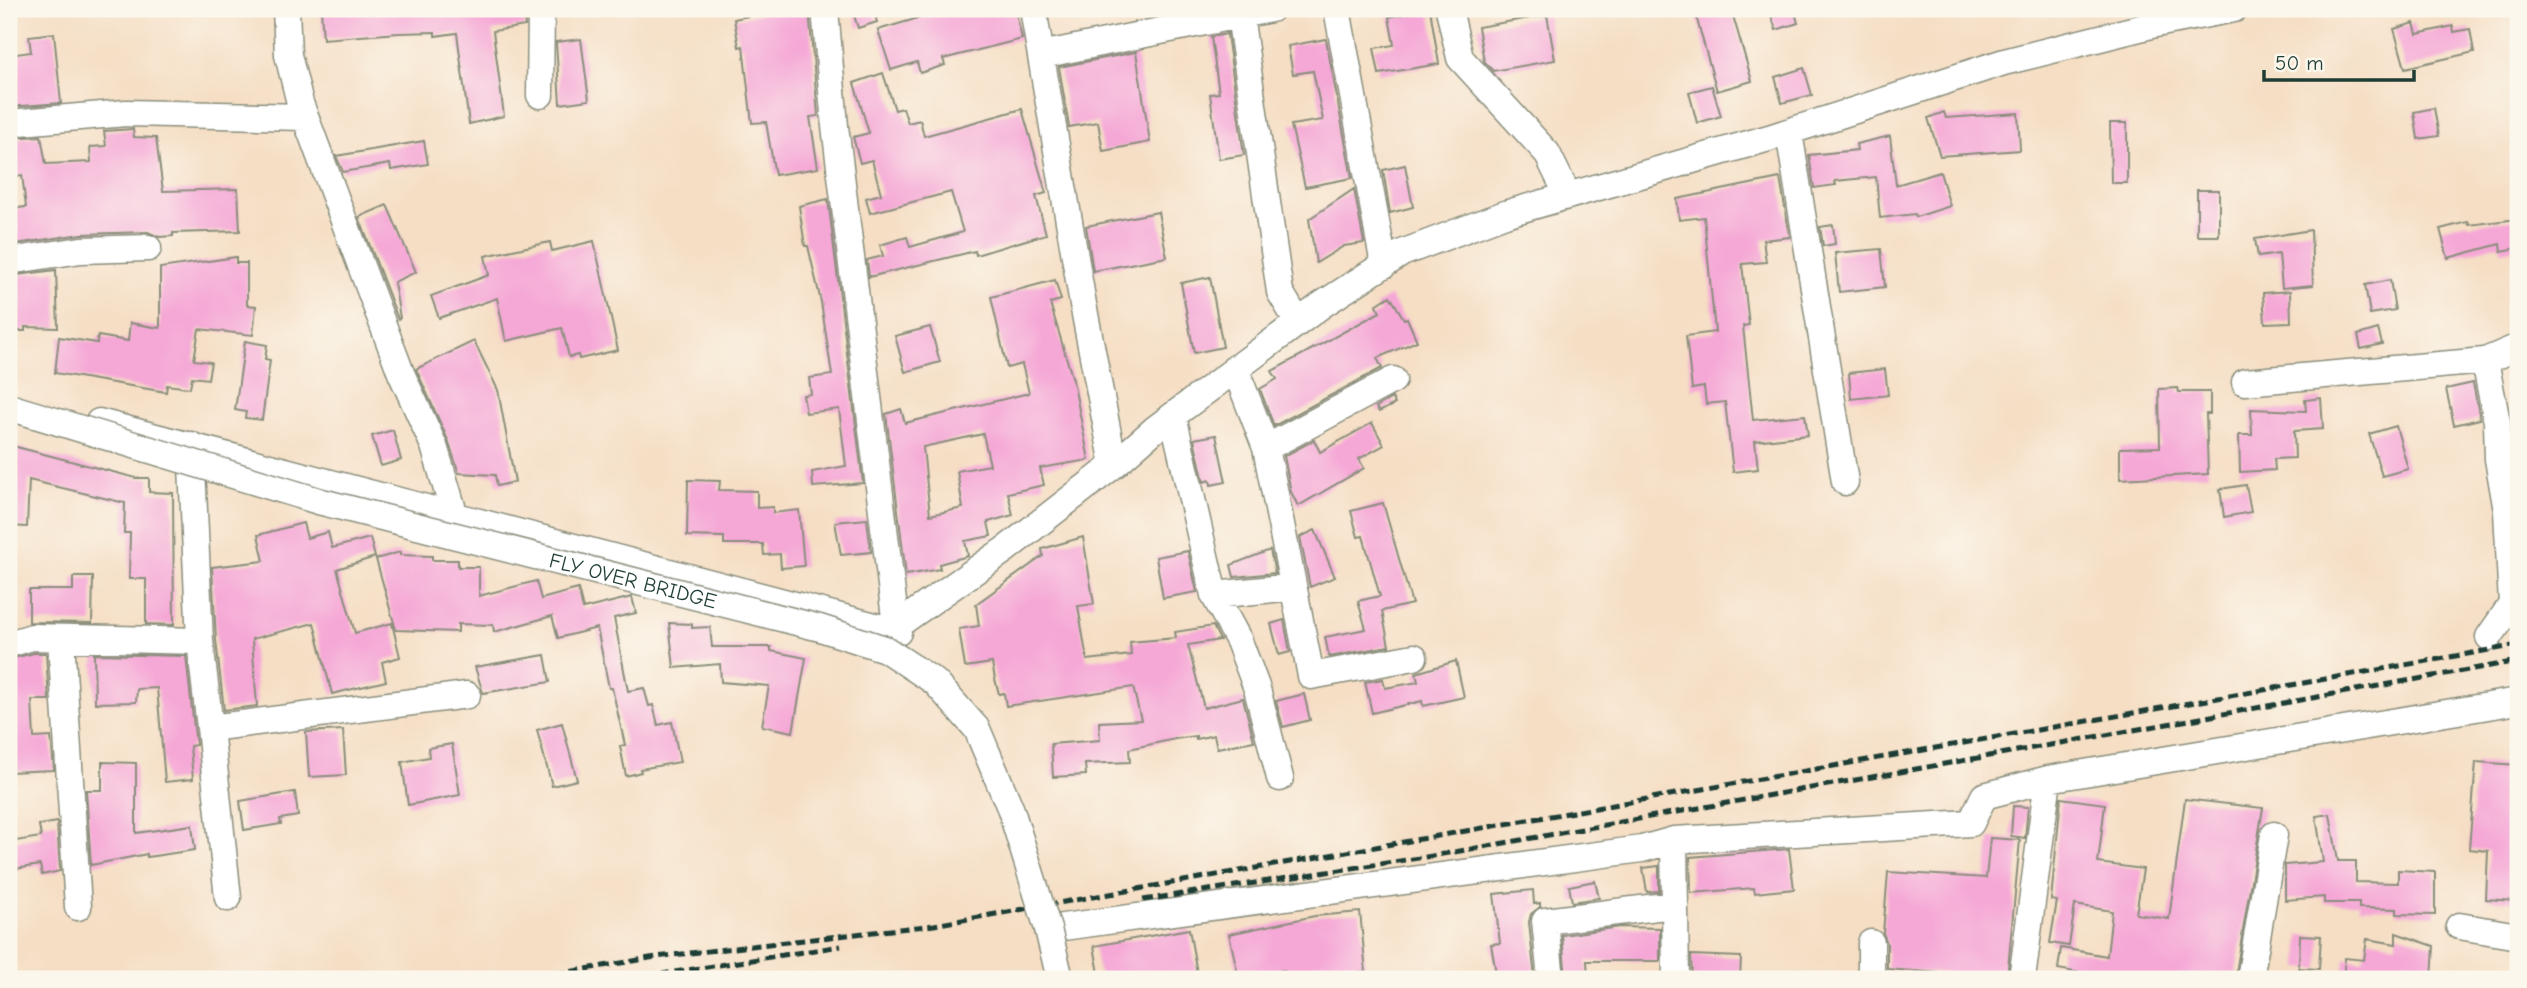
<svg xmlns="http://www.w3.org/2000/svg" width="2527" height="988" font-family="'Comic Neue',sans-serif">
<rect width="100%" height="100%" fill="#fbf7ec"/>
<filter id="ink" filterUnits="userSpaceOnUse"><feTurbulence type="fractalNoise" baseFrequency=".0143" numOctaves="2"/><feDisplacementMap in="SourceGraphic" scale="14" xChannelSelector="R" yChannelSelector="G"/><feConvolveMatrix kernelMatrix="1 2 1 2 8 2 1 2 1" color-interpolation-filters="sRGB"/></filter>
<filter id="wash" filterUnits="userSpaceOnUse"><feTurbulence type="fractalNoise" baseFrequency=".00686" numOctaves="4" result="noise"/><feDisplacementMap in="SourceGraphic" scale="28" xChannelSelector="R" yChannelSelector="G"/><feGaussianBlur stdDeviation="1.57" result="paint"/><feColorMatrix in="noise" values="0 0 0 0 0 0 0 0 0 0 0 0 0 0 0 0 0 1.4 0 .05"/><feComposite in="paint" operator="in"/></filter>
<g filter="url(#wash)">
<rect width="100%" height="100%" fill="#f5dec4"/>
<g id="blocks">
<path fill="#f5a7d6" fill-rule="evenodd" d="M321,9H523L525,26L493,31L504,116L469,124L457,33L435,36V32L399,33L323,39Z
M782,9H809L818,116L810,117L818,168L775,175L766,122L752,123L743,46L739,47L734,19Z
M852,9H873L877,22L858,28Z
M949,9H1015L1022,39L943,59L945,65L920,73L917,62L891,70L878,30Z
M1430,9L1439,64L1379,74L1374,48L1394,45L1389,17Z
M1694,9H1731L1752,81L1717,91Z
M1794,9L1798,23L1776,30L1771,15Z
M1547,15L1555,60L1493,71L1484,61L1478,27Z
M2414,23L2417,34L2453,26L2454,32L2470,29L2474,52L2405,68L2394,29Z
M54,33L61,103L9,107V55L31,52L29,36Z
M1227,34L1244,155L1219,159L1210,94L1219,93L1211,37Z
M581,39L589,100L560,104L556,42Z
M1326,39L1352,178L1305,187L1291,125L1323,120L1313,71L1293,74L1288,46Z
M1136,52L1150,142L1103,151L1098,122L1069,127L1059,67Z
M1804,68L1812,95L1782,103L1775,77Z
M883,73L895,110L903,108L908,123L920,120L924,136L1022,109L1046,193L1036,196L1046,234L976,255L975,251L869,277L867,260L883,256L880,245L907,237L910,247L963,232L951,192L870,213L866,198L881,194L872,160L860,163L853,137L869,133L854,83Z
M1712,86L1721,116L1697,123L1689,92Z
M2434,108L2439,136L2418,139L2414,112Z
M1944,112L1946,118L2018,113L2020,150L1940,156L1928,118Z
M2110,123H2127V183H2111Z
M133,129L134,137L156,138L163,191L238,189L240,231L173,233V236L159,237L148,232L81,234L9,245V209L26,207L22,175L9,178V138L41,136L46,164L91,162L90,147L106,146L104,131Z
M1890,136L1896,185L1940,172L1950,206L1916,217L1915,214L1880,218L1876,177L1835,181L1836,185L1814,188L1809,155L1857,150L1856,144Z
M424,141L428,164L391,170L390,164L343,172L336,156Z
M1405,165L1413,207L1390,213L1383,170Z
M1780,178L1790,237L1763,240L1766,262L1742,264L1749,325L1743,326L1753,420L1805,415L1808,435L1755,441L1758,469L1733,472L1725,402L1706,404L1704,387L1692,389L1686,336L1715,332L1704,217L1679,220L1677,199Z
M1354,189L1364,243L1344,246L1316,263L1309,219Z
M2197,190H2219V236H2197Z
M828,199L863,483L813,487L812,472L846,466L839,409L806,413L803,395L811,394L809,378L832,375L821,302L808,246H805L799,206Z
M387,205L416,272L394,282L400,318L398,319L359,217Z
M1158,212L1167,257L1093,271L1086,226Z
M2518,219V248L2501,251L2500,244L2448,258L2440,229L2468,222L2469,225Z
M1833,225L1835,244L1823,246L1820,227Z
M2311,230L2313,285L2282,288L2279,254L2258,257L2255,239Z
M594,241L618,350L579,359L578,355L569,357L562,328L506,341L497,298L439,318L431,296L489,275L485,256L550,242L552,251Z
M1881,249L1885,287L1839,292L1835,253Z
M236,257V263H247V305L256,306L253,335L199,329L194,360L211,362L208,379L192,377L190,388L167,385L166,392L55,373L59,337L97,343L98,336L128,341L130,323L160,328V268Z
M56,270L58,328L25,327V331H9V276Z
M1210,277L1223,347L1194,353L1181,283Z
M1055,280L1061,300L1050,303L1073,380L1089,460L1040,468L1044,485L1008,493L1013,515L988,522L991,536L965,541L968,556L939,564L940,569L906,575L886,414L901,409L905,423L1029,393L1022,364L1007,368L991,297ZM983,434L990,465L957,471L963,508L930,515L923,447Z
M2390,280L2395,310L2370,314L2365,285Z
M2290,291L2291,322L2265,323L2263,293Z
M1390,296L1404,319L1407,318L1417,341L1377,358L1382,368L1274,426L1260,389L1277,379L1272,371L1380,312L1376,305Z
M930,327L940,362L905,372L895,336Z
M2378,329L2382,344L2361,349L2358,335Z
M245,341L267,345L265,359L270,360L262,420L245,418L246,412L235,410Z
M474,341L498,390L515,482L497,486L495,475L459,473L448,440L416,369Z
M1885,369L1888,395L1851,399L1849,373Z
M2473,383L2480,419L2454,425L2446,389Z
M2178,388L2179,392H2210V414H2206L2208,474L2120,479V448L2160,447L2159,389Z
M1392,398L1395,404L1379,412L1376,407Z
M2321,398L2323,429L2294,431L2295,458L2274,459L2275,470L2240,472L2239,435H2252L2251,409L2306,411L2305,400Z
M1372,423L1384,445L1359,459L1364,468L1298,506L1291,492L1284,456L1314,440L1320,452Z
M2396,426L2408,469L2382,476L2369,434Z
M393,430L401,460L381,466L372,436Z
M1216,435L1226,482L1211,485L1210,480L1204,482L1194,439Z
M9,445L136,478H149V492L173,493L174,625L146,624V579H129L130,533H124L125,503L29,480L27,527L9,526Z
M688,480L720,481L719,490L757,491V508L773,507V513L799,510L804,566L781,568L780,554L764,555L763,544H724V537L687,536Z
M2246,485L2251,512L2224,517L2220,489Z
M1383,503L1412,604L1382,611L1389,646L1329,657L1325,637L1366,629L1358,601L1380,596L1363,536L1358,537L1351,511Z
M867,519L871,552L841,555L835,522Z
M303,523L307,538L328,532L332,548L370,538L375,557L337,569L355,633L392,623L400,657L382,662L386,681L332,694L314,623L252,639L257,706L224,710L216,640L212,567L264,561L258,535Z
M1315,530L1335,577L1310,587L1300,537Z
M1083,537L1094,604L1078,606L1087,660L1131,655L1130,642L1176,638L1175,632L1213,626L1220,640L1188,645L1204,708L1243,698L1254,741L1217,748L1214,735L1196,739V736L1175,739L1129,749L1130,762L1085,764L1086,775L1053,777L1051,744L1100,740L1099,722L1141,720L1133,687L1006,706L1004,693L999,694L995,679L992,663L965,667L959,629L979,626L976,604L1043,556L1042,549Z
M1270,550L1275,573L1234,577L1231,565Z
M1188,551L1197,592L1163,598L1156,557Z
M400,552V555L432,556V560H458V567H479V596L536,581L541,599L578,589L583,609L632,597L636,613L614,618L628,691L644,688L649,706L653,705L658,725L672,722L680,762L640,769L641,772L626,776L620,746L625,745L612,688H609L597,628L558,638L552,616L494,632L493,625L458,624V632L396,630L376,559Z
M73,577H93L92,623L29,622V590H73Z
M1284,620L1290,652L1279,655L1271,624Z
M669,623L692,624V628L710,627L712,647H771V651L806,658L793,732L762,726L769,686L721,682L720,664L674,668Z
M34,653H46L49,700H32L34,738L51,737L54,770L9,772V659Z
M94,654L186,656L196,745L190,746L193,779L165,782L157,688L137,689L136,702L95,703Z
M545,655L550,682L483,693L475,667Z
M1456,661L1464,697L1423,706L1422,701L1372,713L1365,682L1383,679L1385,688L1418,682L1416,673Z
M1304,694L1310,720L1283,727L1276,701Z
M562,723L577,780L552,786L537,730Z
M343,730L346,775L309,777L306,732Z
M452,744L460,795L408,805L402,762L429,757L428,748Z
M102,762L136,763V833L192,825L195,850L147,857V854L91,865L86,790H102Z
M2476,762L2518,765V875H2514V901L2486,899L2488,851L2469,849Z
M295,792L298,816L280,819L281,824L244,830L240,801Z
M2061,798L2105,804L2098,863L2143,869L2136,914L2169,919L2185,799L2263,808L2235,979H2096L2097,976L2058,969L2061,948L2107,956L2112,911L2075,905L2069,946L2050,943L2057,901L2051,900Z
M2013,806L2028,807L2025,838L2011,836Z
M2330,814L2338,861H2356V882L2398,883V870L2435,872V915L2397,914V909L2359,908V903H2324V897L2285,900V865L2323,862L2316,816Z
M57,822L60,871L42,875L40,865L9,870V842L41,837L39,825Z
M1990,838L2020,840L2007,979H1965L1966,975L1887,969V943L1883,933L1888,872L1986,878Z
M1789,849L1794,889L1755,893L1754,888L1691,893L1690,857Z
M1659,866V891L1647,892L1643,868Z
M1595,881L1599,898L1572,902L1569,886Z
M1533,890L1534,904L1540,903V907L1531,914L1529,922L1535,979H1497L1491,944L1500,943L1494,894Z
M1360,912L1366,972L1327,976L1328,979H1287L1284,970L1239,979L1229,934L1315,916Z
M1620,927L1660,928V961H1587L1588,979H1566L1562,935Z
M1189,929L1197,973H1193L1194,979H1100L1094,946Z
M2396,933L2434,946L2432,979H2343L2345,958L2364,960L2367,939L2396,944Z
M2300,935L2321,936L2319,969L2299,968Z
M1691,955L1741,957L1740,979H1692Z"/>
</g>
</g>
<g filter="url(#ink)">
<use href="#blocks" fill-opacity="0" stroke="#8a8e7c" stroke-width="2"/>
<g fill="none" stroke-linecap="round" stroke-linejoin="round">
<defs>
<path id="minor" d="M286,9L288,55L300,103L401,373L434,446L454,513
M825,9L835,126L896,626
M1033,9L1083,304L1114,465L1155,429L1323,304L1402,253L1505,214L1769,138L2004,62L2156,24L2234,9
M1239,9L1240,15L1271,9
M1337,9L1384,265
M1449,9L1460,58L1547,153L1568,196
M1041,55L1240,15L1280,292L1298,322
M540,95L541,9
M9,123L126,113L305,117
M1789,132L1845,482
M9,261L81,250L148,248
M1235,368L1266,448L1311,676L1414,657
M2245,382L2485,361
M1173,416L1214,595L1239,641L1257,689L1280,778
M99,422L898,632L896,626L1006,549L1114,465
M191,445L200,641L210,728
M1266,448L1393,380
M1214,595L1293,587
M2489,637L2512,604L2507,511L2498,459L2497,422L2485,361L2518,347
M61,639L78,907
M9,644L32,637L200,641
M1674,840L1676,979
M228,898L210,728L467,695
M2459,926L2518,936
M1048,929L1642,849L1674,840L1971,823L1984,796L2048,779L2518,701
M1551,979L1545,921L1673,905
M1871,979V943
M2022,979L2048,779
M2250,979L2274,835"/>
</defs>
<use href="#minor" stroke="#8a8e7c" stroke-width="29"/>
<use href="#minor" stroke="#fff" stroke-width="26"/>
<path stroke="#1f3d34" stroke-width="5" stroke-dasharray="10 5" stroke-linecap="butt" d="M1143,900L1432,856L2518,661
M527,979L656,957L934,925L2518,645
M630,979L841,946"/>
<defs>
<g id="minor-bridge">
<path id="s1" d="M9,407L322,502L820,628L885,649L935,682L977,729L1011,810L1048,929L1060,979"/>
</g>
</defs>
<use href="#minor-bridge" stroke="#8a8e7c" stroke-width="29" stroke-linecap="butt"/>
<use href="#minor-bridge" stroke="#fff" stroke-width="26"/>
</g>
</g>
<g text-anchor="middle" stroke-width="7" stroke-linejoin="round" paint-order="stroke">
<g font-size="21" fill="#1f3d34" stroke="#fbf7ec">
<text dy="7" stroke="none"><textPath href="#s1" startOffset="648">FLY OVER BRIDGE</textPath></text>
</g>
</g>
<rect width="2527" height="988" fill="none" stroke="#fbf7ec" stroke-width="35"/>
<path d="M2264 70v10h150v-10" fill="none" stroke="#1f3d34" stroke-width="3.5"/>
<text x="2275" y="70" font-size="21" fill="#1f3d34" stroke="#fbf7ec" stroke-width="5" paint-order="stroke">50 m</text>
</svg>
